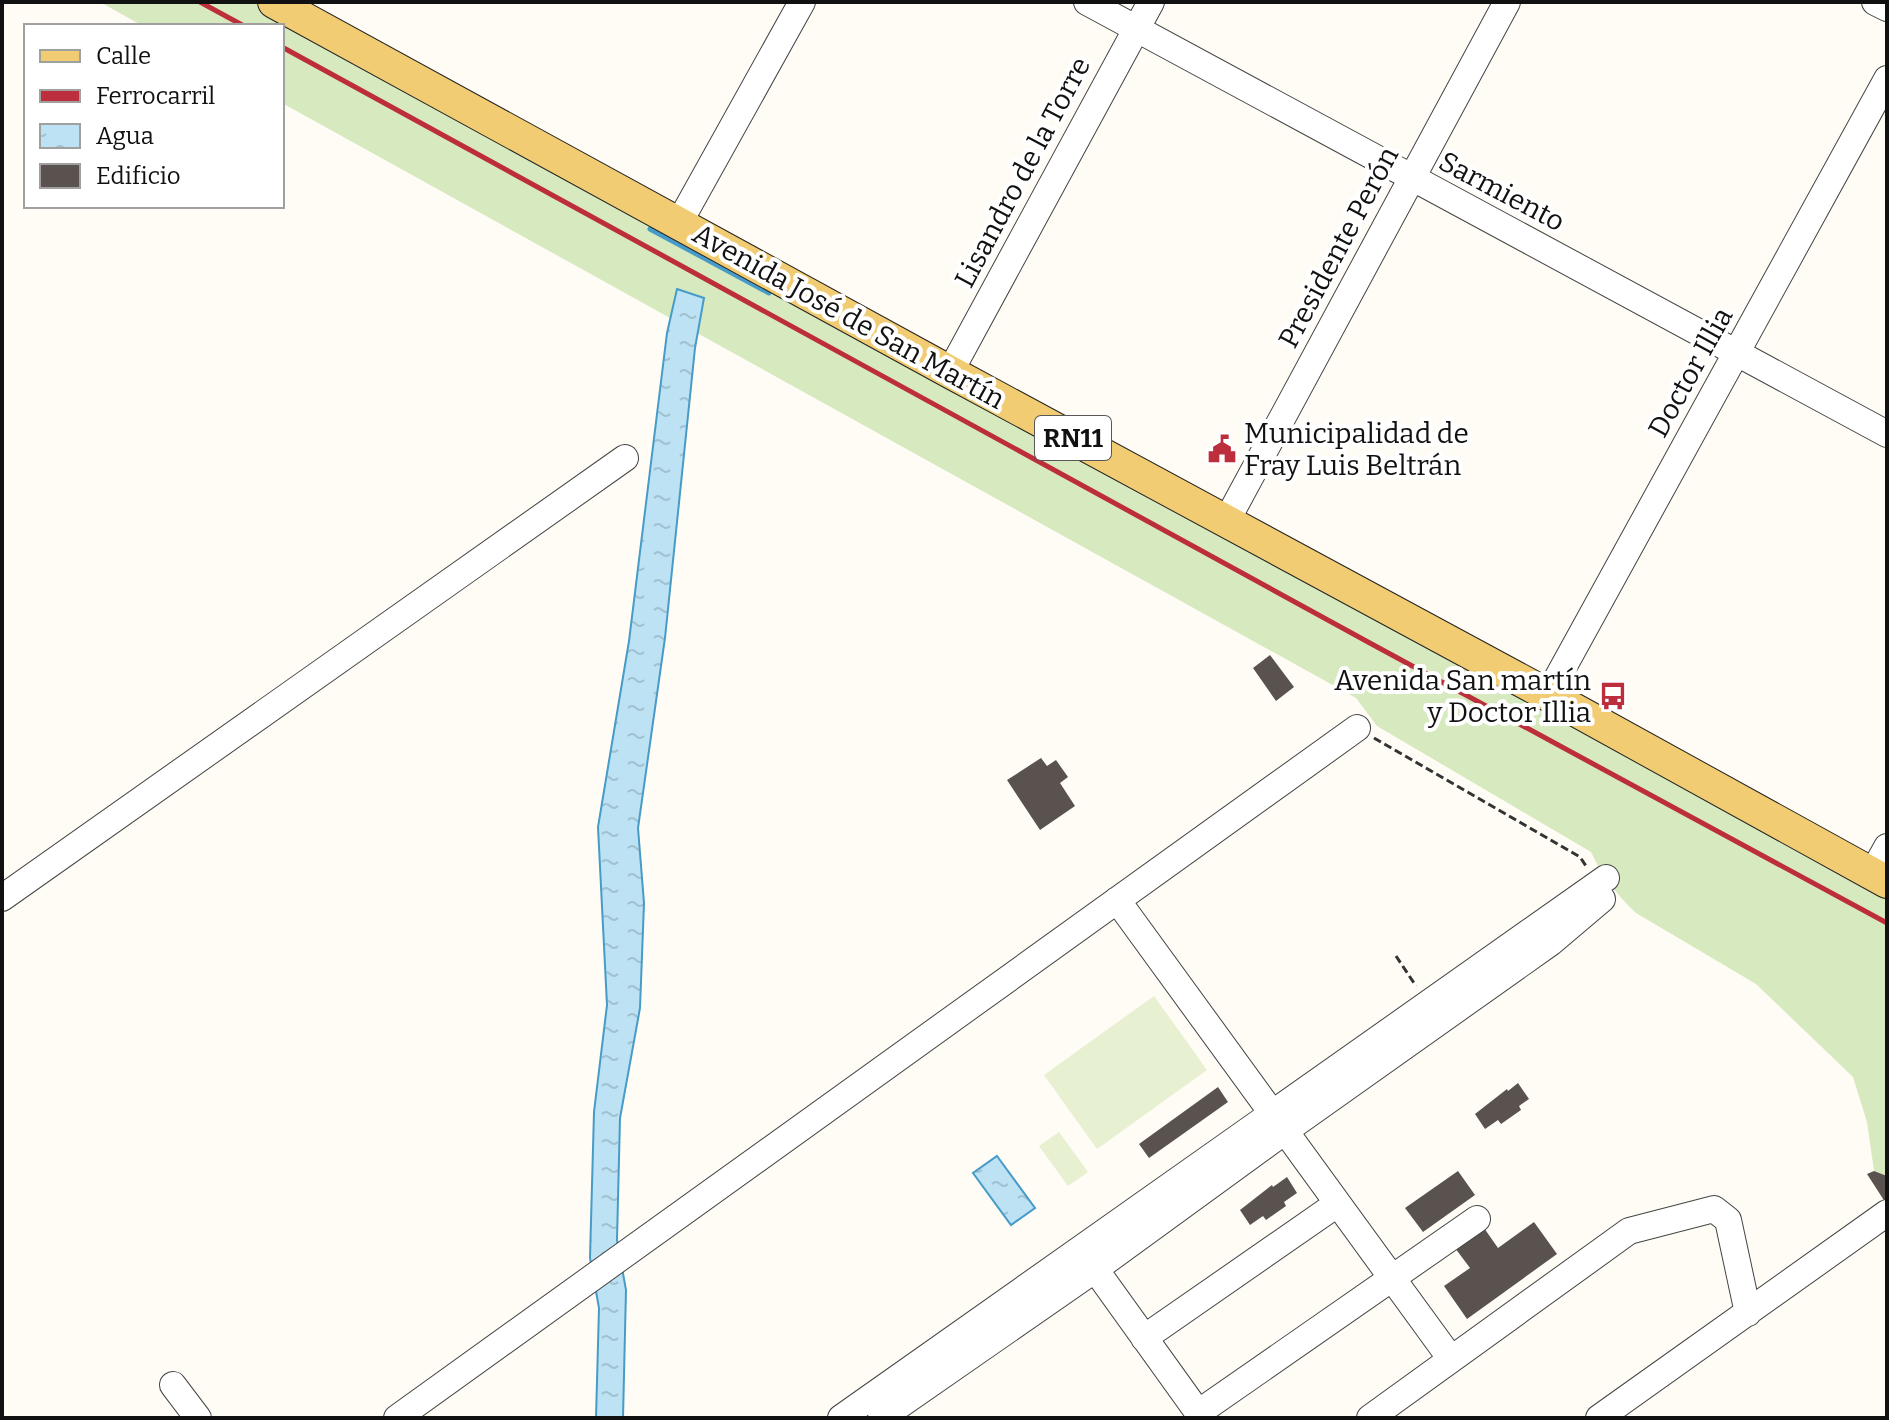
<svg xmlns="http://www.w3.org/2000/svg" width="1889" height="1420" font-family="Bitter,serif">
<defs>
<pattern id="water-ripples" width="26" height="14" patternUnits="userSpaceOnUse" patternTransform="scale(2)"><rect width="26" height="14" fill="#bce2f4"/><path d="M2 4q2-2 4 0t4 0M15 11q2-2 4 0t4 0" fill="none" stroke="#a1c1d0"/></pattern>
</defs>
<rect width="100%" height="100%" fill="#fffcf5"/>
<path fill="#d7e9bf" d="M100,2H274L1887,882V1176L1874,1171L1867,1122L1853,1077L1756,984L1636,913C1617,895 1602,876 1591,852L1377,726L1356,698L282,103V26H143Z"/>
<path fill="#e7f0d1" d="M1154,996L1207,1070L1097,1149L1044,1075Z
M1059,1132L1088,1172L1068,1186L1039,1146Z"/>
<path fill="url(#water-ripples)" stroke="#469bc8" stroke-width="2" d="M677,289L704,298L695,348L665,638L638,828L644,903L640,1008L620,1118L617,1240L626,1290L623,1418H596L599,1308L590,1258L594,1112L607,1005L598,827L629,641L667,333Z
M997,1156L1035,1208L1011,1225L973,1173Z"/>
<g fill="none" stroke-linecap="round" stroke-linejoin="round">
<path stroke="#469bc8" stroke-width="5" d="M650,229L769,293"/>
</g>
<path fill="#59524e" d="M1270,655L1294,687L1276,701L1253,668Z
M1041,758L1047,766L1056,760L1068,777L1060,783L1075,806L1040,830L1007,780Z
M1518,1083L1529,1099L1519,1106L1521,1110L1501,1124L1498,1120L1485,1129L1475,1114L1507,1089L1508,1091Z
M1218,1087L1228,1102L1149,1158L1139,1144Z
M1458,1171L1475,1195L1423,1232L1405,1208Z
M1874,1171L1887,1176V1205L1867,1174Z
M1287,1177L1297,1193L1284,1202L1286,1206L1266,1220L1263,1216L1250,1225L1240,1210L1272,1185L1273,1187Z
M1534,1222L1557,1254L1467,1319L1444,1286L1470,1268L1455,1248L1484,1228L1498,1248Z"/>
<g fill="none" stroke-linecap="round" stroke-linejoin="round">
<defs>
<path id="minor" d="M1087,2L1887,434
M1875,2L1887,8
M679,223L802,2
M950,372L1151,2
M1226,522L1507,2
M1548,695L1887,79
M1872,874L1887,847
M2,898L625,458
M1117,900L1451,1359
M1085,1255L1202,1418
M1144,1338L1337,1204
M173,1385L198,1418
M1198,1413L1477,1219
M397,1418L1357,728
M841,1418L1606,878
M881,1418L1094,1270L1285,1131L1550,943L1602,899
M1370,1418L1629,1231L1714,1209L1728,1220L1748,1313
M1599,1418L1887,1213"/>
<path id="major" d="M274,2L950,372L1548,695L1887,882"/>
</defs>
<use href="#minor" stroke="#444" stroke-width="28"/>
<use href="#major" stroke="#222" stroke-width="34"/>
<path stroke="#333" stroke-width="3" stroke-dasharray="8 4" stroke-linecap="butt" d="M1374,738L1580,857L1586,866
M1396,956L1416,986"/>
<use href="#minor" stroke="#fff" stroke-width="26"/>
<use href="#major" stroke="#f2cc72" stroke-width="32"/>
<path stroke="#bc2e3c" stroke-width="5" d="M200,2L244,26
M282,47L1368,642L1887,923"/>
</g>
<defs>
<symbol id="civic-bare" viewBox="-9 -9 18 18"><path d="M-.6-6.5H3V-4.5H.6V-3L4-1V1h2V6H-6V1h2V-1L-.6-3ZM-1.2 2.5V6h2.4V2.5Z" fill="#bc2e3c" stroke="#fff" stroke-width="2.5" paint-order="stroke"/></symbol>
<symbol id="bus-bare" viewBox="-9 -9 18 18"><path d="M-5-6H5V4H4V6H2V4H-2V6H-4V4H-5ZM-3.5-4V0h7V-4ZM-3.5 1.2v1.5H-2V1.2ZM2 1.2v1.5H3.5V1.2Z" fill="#bc2e3c" stroke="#fff" stroke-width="2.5" paint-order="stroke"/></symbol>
</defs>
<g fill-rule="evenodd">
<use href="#civic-bare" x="1202" y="429" width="40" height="40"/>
<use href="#bus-bare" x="1593" y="676" width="40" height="40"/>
</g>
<g text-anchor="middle" stroke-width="8" stroke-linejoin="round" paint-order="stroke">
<rect fill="#fff" stroke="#585858" stroke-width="2" x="1035" y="416" width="76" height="44" rx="6"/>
<g font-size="26" font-weight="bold" fill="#111">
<text x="1073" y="447">RN11</text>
</g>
<g font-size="28" fill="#111" stroke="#fff">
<text transform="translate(1022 172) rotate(-62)" y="10">Lisandro de la Torre</text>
<text transform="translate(1502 191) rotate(28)" y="10">Sarmiento</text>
<text transform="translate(1338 247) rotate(-62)" y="10">Presidente Perón</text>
<text transform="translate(849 316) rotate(29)" y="10">Avenida José de San Martín</text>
<text transform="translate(1690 372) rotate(-61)" y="10">Doctor Illia</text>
</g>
<g font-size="28" fill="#111" stroke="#fff" text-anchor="start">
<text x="1244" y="443">Municipalidad de<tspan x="1244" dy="32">Fray Luis Beltrán</tspan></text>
<text x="1591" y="690" text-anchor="end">Avenida San martín<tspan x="1591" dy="32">y Doctor Illia</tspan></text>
</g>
</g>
<rect width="1889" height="1420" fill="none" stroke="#111111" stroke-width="8"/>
<rect x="24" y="24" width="260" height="184" fill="#ffffff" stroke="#a0a0a0" stroke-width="2"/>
<rect x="40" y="50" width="40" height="12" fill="#f2cc72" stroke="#a0a0a0" stroke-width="2"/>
<text x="96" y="64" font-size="24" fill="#111111">Calle</text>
<rect x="40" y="90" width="40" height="12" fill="#bc2e3c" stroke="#a0a0a0" stroke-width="2"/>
<text x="96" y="104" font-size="24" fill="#111111">Ferrocarril</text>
<rect x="40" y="124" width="40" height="24" fill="url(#water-ripples)" stroke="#a0a0a0" stroke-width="2"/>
<text x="96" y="144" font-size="24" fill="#111111">Agua</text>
<rect x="40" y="164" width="40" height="24" fill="#59524e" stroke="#a0a0a0" stroke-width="2"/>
<text x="96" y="184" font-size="24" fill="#111111">Edificio</text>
</svg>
